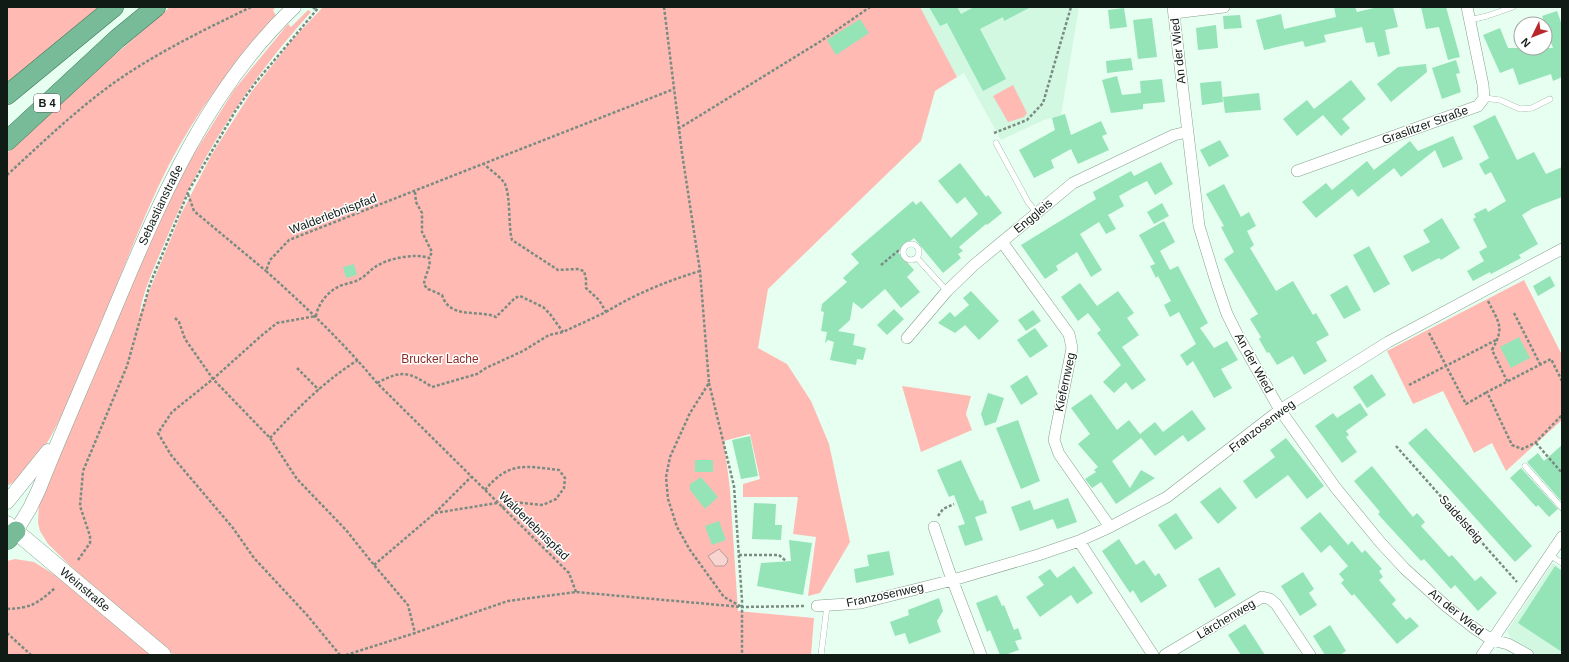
<svg xmlns="http://www.w3.org/2000/svg" width="1569" height="662" font-family="Arial,sans-serif">
<rect width="100%" height="100%" fill="#e7fff0"/>
<path fill="#d2f8e2" d="M920,7H1079L1061,115L1044,120L1001,140L964,73L957,77Z
M1553,563L1562,569V655H1538L1512,640L1507,631Z"/>
<path fill="#ffbab3" d="M7,7H102L7,85Z
M170,7H276L273,10L276,16C230,66 188,123 159,185C131,245 109,308 82,368C69,397 58,429 39,455C31,467 20,479 7,486V153L80,85Z
M323,7H920L957,77L935,91L921,141L768,289L758,348L787,364L811,401L829,444L850,542L820,593L808,596L816,537L793,534L798,497H743V484L760,479L750,434L724,441L730,490L738,611L814,618L811,655H174L86,581L48,544L40,531L38,523L39,502L164,211L189,162L234,90L288,24L291,27L308,10L311,12C249,81 200,156 165,242C155,265 143,291 139,316L181,214L212,154L252,91L293,39Z
M1013,85L1027,113L1024,117L1008,122L993,96Z
M1524,280L1562,355V420L1506,471L1492,443L1474,453L1443,391L1413,404L1387,351Z
M902,386L971,396L966,414L972,430L921,452Z
M15,559L34,562L55,575L152,655H7V561Z"/>
<path fill="#f9d5d2" stroke="#b39d99" d="M719,549L728,559L727,563L724,566H715L708,556Z"/>
<path fill="#94e4b8" d="M929,7H957L961,14L974,7H1031L1004,21L1003,17L980,29L1006,79L983,91L947,23L940,26Z
M1334,7H1355L1357,12L1378,7H1393L1398,27L1385,30L1390,54L1378,57L1374,42L1366,43L1362,27L1324,35L1326,42L1305,47L1303,41L1264,50L1256,20L1281,14L1284,29L1336,17Z
M1421,7H1446L1460,57L1448,60L1439,27L1426,29Z
M1124,8L1127,27L1110,29L1108,10Z
M1557,11L1562,25V77L1553,81L1551,74L1519,85L1513,68L1500,73L1483,35L1500,28L1508,48H1553L1542,16Z
M1240,15L1242,28L1224,29L1223,16Z
M1152,18L1157,57L1138,59L1133,20Z
M860,19L869,33L836,55L827,40Z
M1216,25L1218,48L1198,50L1196,28Z
M1131,58L1133,70L1107,73L1106,61Z
M1456,60L1460,73L1456,74L1461,92L1442,99L1432,68Z
M1426,64L1427,72L1391,102L1377,84L1398,67Z
M1117,76L1122,95L1141,93L1140,81L1162,79L1165,102L1143,104V109L1111,113L1102,80Z
M1351,80L1366,99L1342,119L1350,128L1341,136L1323,115L1297,136L1283,119L1307,100L1314,109Z
M1221,81L1223,102L1202,105L1200,83Z
M1259,93L1261,110L1225,113L1223,97Z
M1065,114L1071,135L1101,121L1107,134L1102,136L1109,150L1078,164L1071,149L1051,160L1054,168L1034,178L1019,150L1055,130L1052,118Z
M1495,115L1517,160L1534,152L1546,174L1562,167V197L1533,208L1522,215L1538,244L1519,255L1521,258L1491,274L1490,272L1473,281L1467,271L1484,261L1479,252L1487,247L1473,219L1476,217L1474,214L1486,208L1488,212L1506,201L1491,172L1485,175L1479,164L1489,158L1473,126Z
M1453,136L1463,159L1443,168L1435,150L1401,177L1394,168L1358,197L1352,189L1316,218L1302,202L1326,183L1332,190L1367,161L1374,170L1410,141L1418,151Z
M1220,140L1229,156L1209,167L1200,150Z
M1161,162L1173,184L1155,195L1147,181L1133,188L1119,196L1124,206L1108,215L1116,229L1106,234L1099,222L1080,234L1102,270L1091,277L1077,252L1056,266L1058,270L1045,279L1021,245L1096,199L1093,192L1131,171L1134,176Z
M960,163L986,197L988,195L1002,213L987,225L986,224L959,247L963,251L958,254L961,258L943,273L914,238L898,252L914,270L907,277L920,292L901,308L885,289L862,309L853,302L850,320L838,331L855,334L853,345L866,348L863,360L857,359L856,365L830,360L834,342L828,340L825,343L827,332L821,331L824,312L821,311L822,304L847,282L843,278L859,263L851,254L913,201L916,205L921,201L951,238L978,214L965,197L957,204L938,181Z
M1224,184L1241,217L1249,212L1256,226L1247,231L1254,245L1250,248L1276,291L1293,281L1313,315L1316,313L1329,335L1316,342L1327,361L1304,375L1293,356L1277,365L1269,352L1267,353L1259,339L1261,337L1250,319L1258,314L1224,259L1234,252L1221,227L1224,226L1206,194Z
M1162,203L1169,216L1154,224L1147,212Z
M1442,218L1460,248L1441,260L1439,258L1412,272L1403,256L1430,242L1423,230Z
M1164,221L1175,242L1160,251L1170,270L1178,266L1208,323L1200,328L1214,348L1227,341L1238,360L1221,369L1232,388L1214,398L1193,361L1187,366L1180,355L1196,344L1179,312L1170,317L1164,305L1171,301L1158,276L1156,278L1150,266L1155,264L1139,235Z
M1369,246L1390,284L1374,293L1353,255Z
M354,264L357,275L346,278L343,267Z
M1550,276L1555,286L1538,296L1533,286Z
M1080,283L1097,306L1118,291L1134,313L1127,318L1139,335L1122,347L1146,380L1132,390L1126,382L1114,393L1103,382L1121,365L1097,333L1101,330L1088,313L1078,321L1061,297Z
M1347,285L1361,310L1344,319L1330,295Z
M971,291L999,321L979,340L965,325L955,333L938,323L950,312L955,317L969,305L963,298Z
M894,309L904,319L887,335L877,325Z
M1033,310L1041,321L1026,331L1018,320Z
M1035,328L1048,346L1030,358L1017,340Z
M1519,337L1530,358L1511,368L1500,347Z
M1372,374L1386,395L1367,408L1353,387Z
M1027,375L1038,394L1021,405L1010,386Z
M988,393L1004,398L996,422L985,426L981,414Z
M1091,394L1117,430L1129,420L1140,434L1155,422L1163,432L1192,410L1206,429L1188,442L1183,435L1155,456L1141,438L1112,461L1130,488L1141,470L1155,478L1116,504L1101,482L1092,488L1085,479L1096,472L1094,470L1098,467L1078,444L1090,434L1071,408Z
M1360,403L1368,415L1346,431L1349,435L1346,437L1357,452L1342,463L1315,426L1333,413L1337,418Z
M1018,420L1040,481L1021,489L996,428Z
M1426,428L1532,546L1515,562L1408,443Z
M750,436L758,476L741,479L732,440Z
M1286,438L1324,486L1307,499L1288,475L1256,499L1243,481L1275,457L1270,450Z
M1562,445V502L1527,462L1538,453L1544,461Z
M695,460H713V472H695Z
M961,460L980,501L983,500L987,513L975,517L983,540L965,546L958,526L965,524L954,495L949,497L937,470Z
M1372,466L1413,517L1417,513L1425,522L1421,526L1449,557L1452,555L1475,581L1481,576L1497,593L1478,611L1455,585L1451,589L1424,559L1421,561L1386,523L1378,514L1380,512L1354,481Z
M1521,468L1558,509L1549,517L1538,505L1536,507L1510,478Z
M701,477L718,497L705,509L690,490V484Z
M1220,487L1237,508L1218,524L1200,502Z
M1068,498L1077,522L1057,529L1053,519L1020,531L1011,507L1030,500L1034,510Z
M754,503L776,504L775,525H782L781,540L752,539Z
M1320,512L1348,545L1352,541L1362,553L1365,550L1382,569L1379,571L1383,577L1379,580L1396,600L1392,604L1406,620L1410,617L1419,626L1397,644L1354,594L1352,596L1341,583L1344,580L1339,574L1348,566L1330,545L1321,553L1300,528Z
M1176,513L1193,538L1175,550L1158,525Z
M719,521L726,540L712,545L705,526Z
M1119,539L1136,565L1144,560L1155,576L1159,573L1167,586L1141,603L1133,590L1130,593L1102,551Z
M789,540L812,543L803,595L757,586L761,563L791,561Z
M889,551L894,575L856,583L854,569L869,566L867,555Z
M1074,566L1093,593L1077,604L1071,595L1040,617L1026,597L1044,585L1038,577L1050,569L1057,578Z
M1555,566L1562,571V652L1518,623Z
M1219,567L1236,595L1215,608L1198,579Z
M1303,572L1314,589L1309,593L1317,605L1300,616L1281,586Z
M997,595L1002,606L1004,605L1014,630L1018,628L1022,639L1015,641L1019,650L1005,655H1000L990,630L987,632L976,603Z
M939,598L943,611L937,621L941,632L909,644L905,633L895,636L890,622L909,615L908,610Z
M1245,624L1265,655H1241L1228,635Z
M1330,625L1346,651L1340,655H1325L1313,636Z"/>
<g fill="none" stroke-linecap="round" stroke-linejoin="round">
<defs>
<path id="service" d="M1470,20L1487,16L1513,7
M1484,98L1500,100L1520,109L1532,108L1550,99
M996,143L1028,202L1037,213
M903 252a8 8 0 1 1 16 0a8 8 0 1 1-16 0Z
M917,258L947,291
M1525,466L1562,508
M1550,555L1562,563
M821,655L827,606"/>
<path id="minor" d="M1173,7L1199,226L1217,285L1227,314L1237,334L1280,410L1335,487L1380,542L1405,569L1446,606L1474,628L1492,640L1508,644L1528,655
M1174,13L1224,7
M1297,171L1478,106L1484,98L1483,85L1467,7
M1002,242L1069,334L1072,348L1054,440L1059,454L1110,527
M907,338L947,291L974,265L1073,183L1174,135L1187,132
M934,527L949,571L981,655
M1079,541L1153,655
M817,606L861,603L953,580L1038,555L1079,541L1110,527L1167,497L1280,410L1388,342L1562,249
M1165,655L1262,597L1270,599L1276,604L1310,655
M1482,655L1562,537"/>
<g id="tertiary">
<path d="M7,502L48,451"/>
<path id="s1" d="M16,531L30,508L39,489C61,433 86,378 109,322C157,208 203,94 294,7"/>
</g>
<g id="secondary">
<path id="s2" d="M7,524L163,655"/>
</g>
<path id="trunk" d="M7,95L114,7
M7,141L117,39L156,7
M7,540L16,531"/>
</defs>
<use href="#service" stroke="#85a190" stroke-width="6"/>
<use href="#minor" stroke="#85a190" stroke-width="12"/>
<use href="#tertiary" stroke="#85a190" stroke-width="15"/>
<use href="#secondary" stroke="#85a190" stroke-width="17"/>
<use href="#trunk" stroke="#3d7859" stroke-width="20"/>
<path stroke="#7a8c81" stroke-width="2.5" stroke-dasharray="3 2" stroke-linecap="butt" d="M313,7L316,10
M664,7L682,153L700,271L709,383L690,413L670,457L666,477L668,499L677,527L690,550L724,597L742,607
M678,129L821,41L870,7
M994,133L1027,120L1043,103L1071,7
M7,175C43,142 78,108 118,80C160,51 206,29 251,7
M415,192L416,202L422,213V232L432,252L429,258
M188,194L194,211L266,271
M881,265L898,251L904,249
M1488,301C1499,323 1505,327 1492,350L1507,381
M606,312C635,294 667,281 700,271
M1514,313L1540,364
M175,318L179,322L185,339L213,379L270,438L297,479L346,530L374,565L408,605L415,633
M1429,333L1466,404L1487,392
M297,368L319,390
M1562,381L1551,359L1487,392L1512,445L1522,449L1535,443L1562,415
M377,383C402,370 408,371 432,387L477,374L486,368L523,351L549,335L563,332L606,312L599,300L586,288V279L584,271L577,269L558,270L512,240C508,226 511,198 505,184C501,177 490,170 484,164
M709,383L734,486L742,600V655
M1409,385L1498,339
M270,438C297,409 324,381 358,360
M1536,443L1562,473
M1396,446L1517,582
M485,490C509,461 525,466 559,470L565,478L564,488L556,499L543,505L512,502L502,508
M435,513L497,503
M938,516L943,509L954,504
M739,555H779L786,561
M78,560L90,543V536L80,506L83,471L127,366L150,284L189,190L236,110L256,82L319,7
M374,565L435,513L471,477
M576,592L569,573L377,383C343,342 305,306 266,271L270,260L289,240L674,89
M7,609C31,608 37,604 55,588
M7,633L31,655
M340,655L307,615L254,558L233,528L171,455L158,433L172,412L213,379L261,336L277,323L316,316C318,304 328,291 340,286C346,283 353,283 358,280C365,277 369,271 375,267C388,258 415,253 429,258C432,266 424,276 424,285L428,289L442,295C450,320 477,309 496,317L515,298L520,296L543,307L550,314L563,332
M346,655L415,633L508,601L576,592L742,607L806,606"/>
<use href="#service" stroke="#fff" stroke-width="5.5"/>
<use href="#minor" stroke="#fff" stroke-width="11"/>
<use href="#tertiary" stroke="#fff" stroke-width="14"/>
<use href="#secondary" stroke="#fff" stroke-width="16"/>
<use href="#trunk" stroke="#77bb98" stroke-width="19"/>
</g>
<g text-anchor="middle" stroke-width="3" stroke-linejoin="round" paint-order="stroke">
<rect fill="#fff" stroke="#585f5b" stroke-width="1" x="34" y="94" width="26" height="18" rx="3"/>
<g font-size="11" font-weight="bold" fill="#101b15">
<text x="47" y="107">B 4</text>
</g>
<g font-size="12" fill="#101b15" stroke="#fff">
<text transform="translate(1178 51) rotate(-96)" y="4">An der Wied</text>
<text transform="translate(1425 125) rotate(-20)" y="4">Graslitzer Straße</text>
<text dy="4" stroke="none"><textPath href="#s1" startOffset="357">Sebastianstraße</textPath></text>
<text transform="translate(333 214) rotate(-21)" y="4">Walderlebnispfad</text>
<text transform="translate(1033 216) rotate(-40)" y="4">Enggleis</text>
<text transform="translate(1254 363) rotate(61)" y="4">An der Wied</text>
<text transform="translate(1065 382) rotate(-78)" y="4">Kiefernweg</text>
<text transform="translate(1262 426) rotate(-37)" y="4">Franzosenweg</text>
<text transform="translate(1461 519) rotate(48)" y="4">Saidelsteig</text>
<text transform="translate(534 526) rotate(44)" y="4">Walderlebnispfad</text>
<text dy="4" stroke="none"><textPath href="#s2" startOffset="102">Weinstraße</textPath></text>
<text transform="translate(885 595) rotate(-12)" y="4">Franzosenweg</text>
<text transform="translate(1456 612) rotate(39)" y="4">An der Wied</text>
<text transform="translate(1226 619) rotate(-31)" y="4">Lärchenweg</text>
</g>
<g font-size="12" fill="#8c2d2a" stroke="#fff">
<text x="440" y="363">Brucker Lache</text>
</g>
</g>
<rect width="1569" height="662" fill="none" stroke="#101b15" stroke-width="16"/>
<g transform="translate(1533 36) rotate(227)"><circle r="19" fill="#ffffff" stroke="#9fa4a1"/>
<path d="M0-3L7 15L0 10L-7 15Z" fill="#b7272a"/>
<text y="-6" font-size="11" font-weight="bold" text-anchor="middle" fill="#101b15">N</text>
</g>
</svg>
